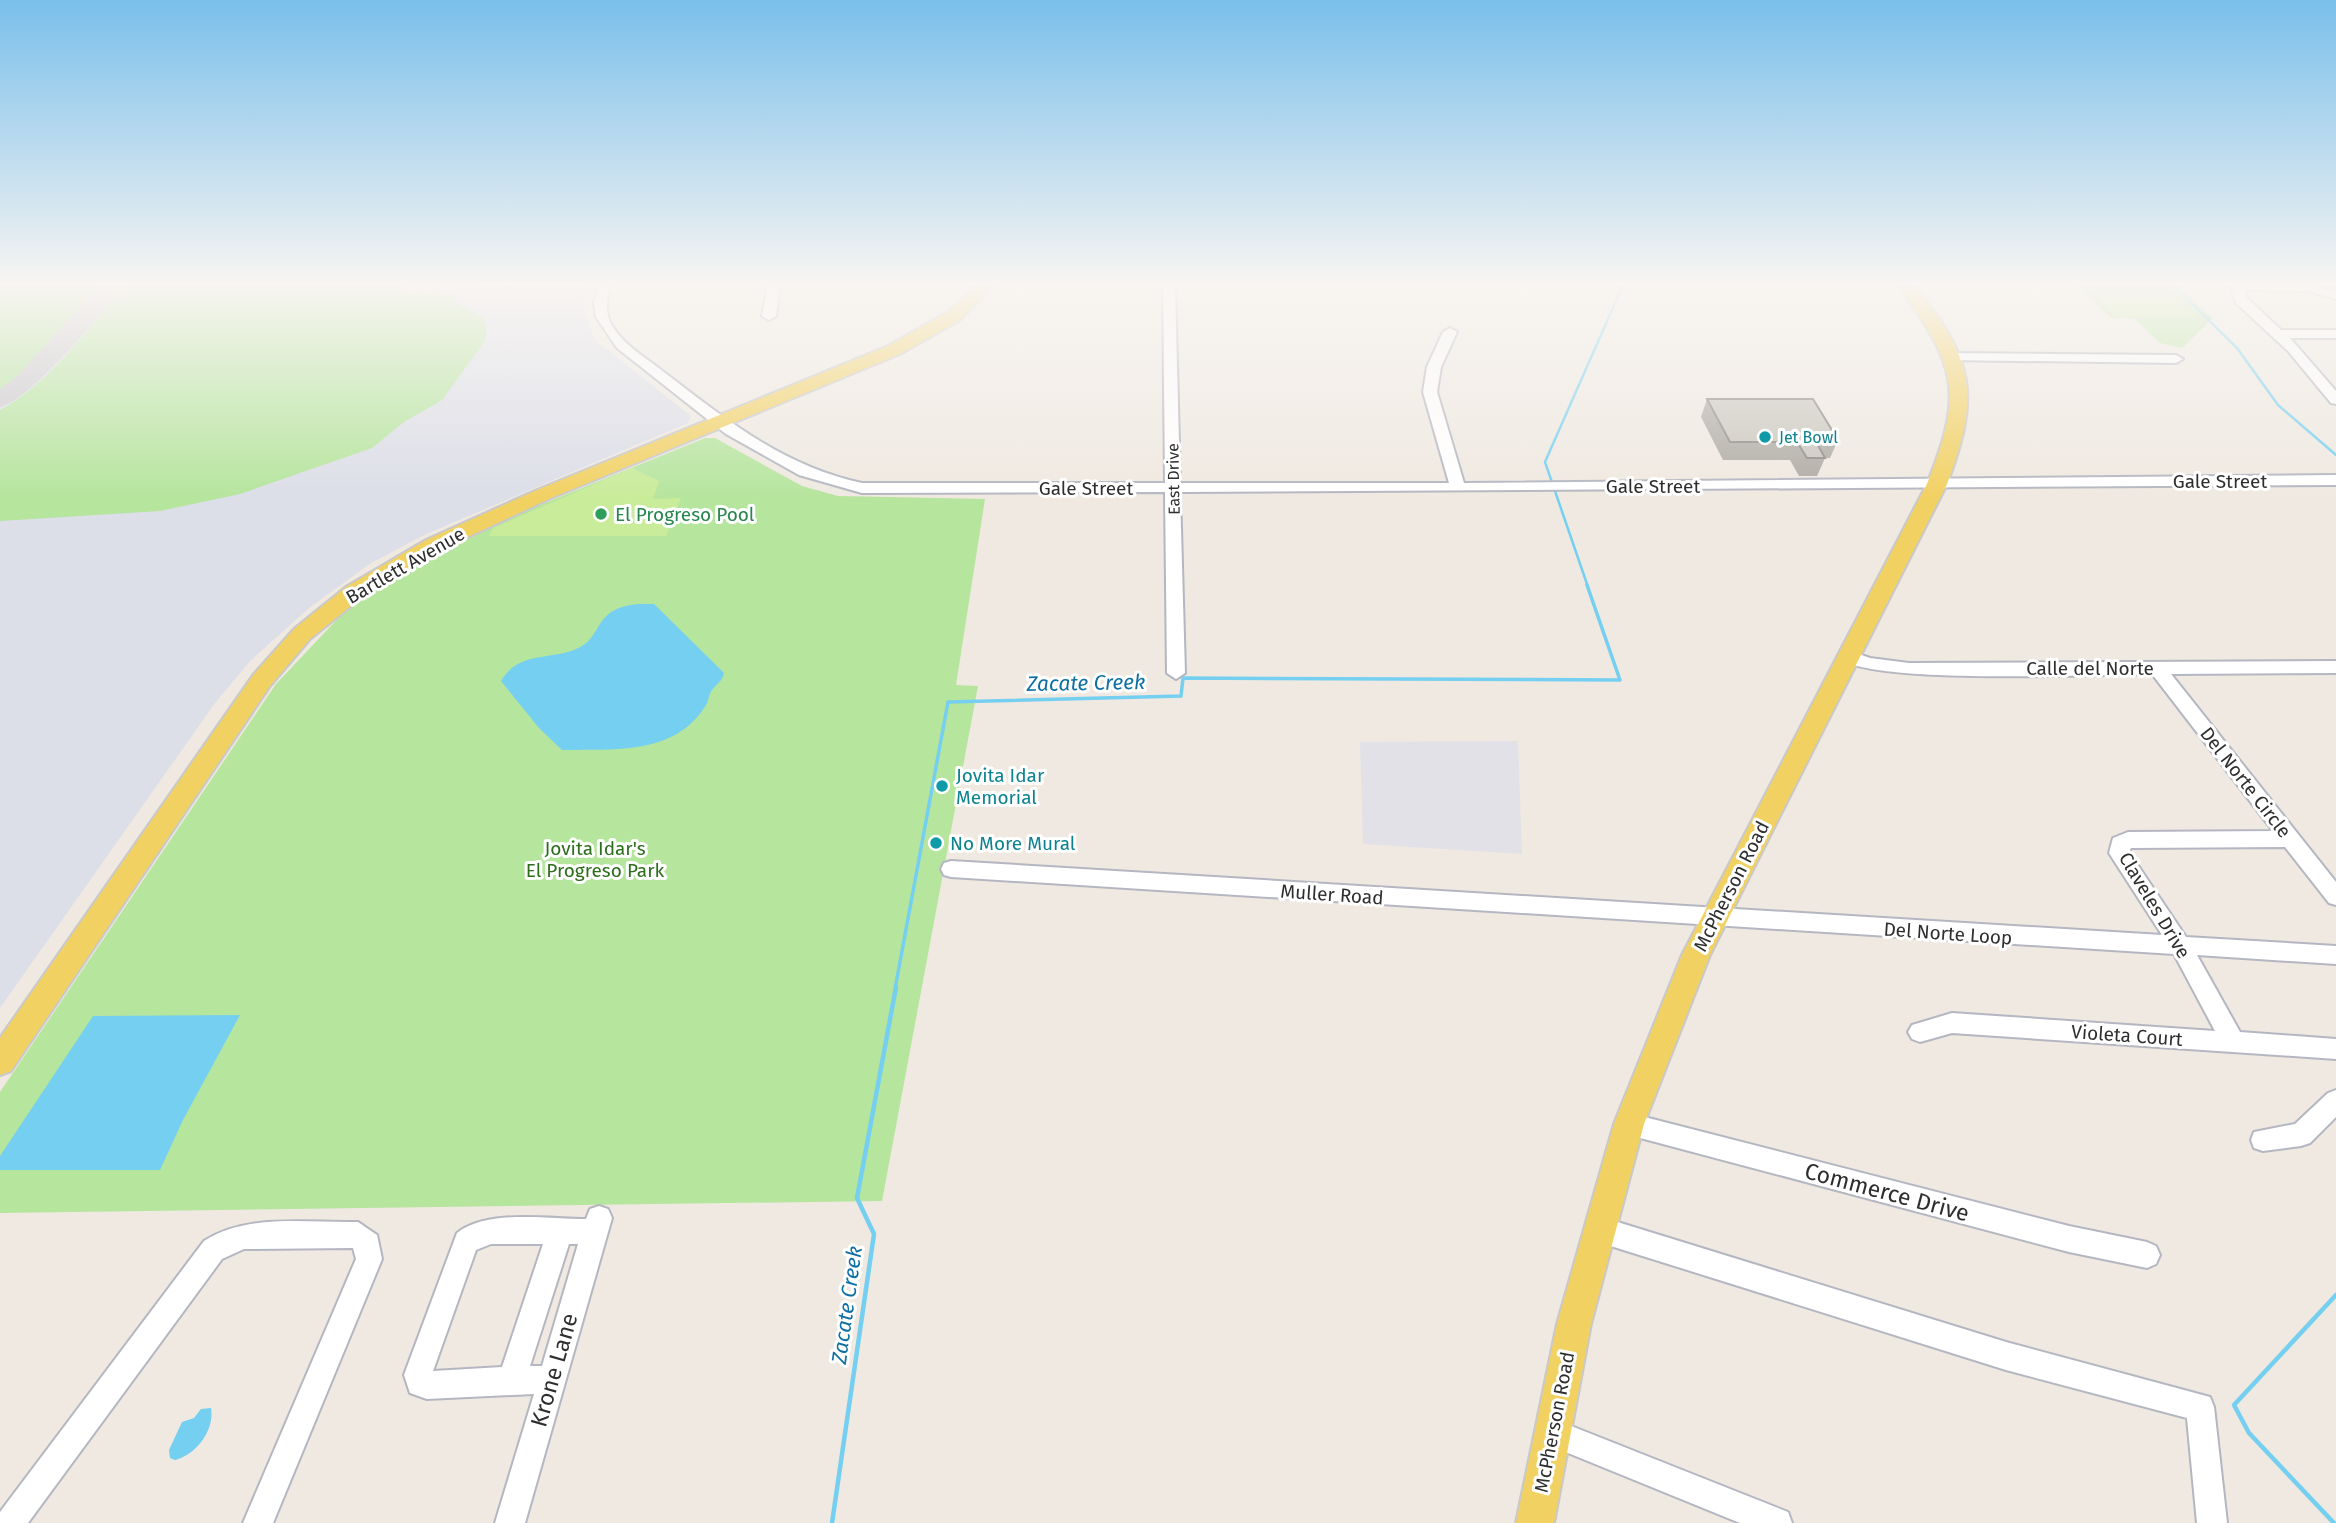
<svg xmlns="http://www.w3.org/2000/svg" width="2336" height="1523" font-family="'Fira Sans',sans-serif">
<rect width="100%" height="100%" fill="#efe9e1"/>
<path fill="#e3e1e8" d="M1518,741L1522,854L1363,844L1360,742Z"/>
<path fill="#dcdee8" d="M0,285H403L400,291L504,285H586L583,307L595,340L691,416L688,423L424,535L371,563L309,608L251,660L215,703L0,1008Z"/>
<path fill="#b6e59e" d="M0,285H99L13,383L0,393Z
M126,285H403L400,291L453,295L458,304L482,317L487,327L485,341L442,400L404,422L372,448L240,494L160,511L0,521V410C51,382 88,328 126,285Z
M2077,285H2176L2213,318L2182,348L2160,343L2134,318H2111Z
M705,438H715L802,486L838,496L985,499L956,685L978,686L882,1201L0,1213V1092L276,684L346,610L412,565L486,527Z"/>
<path fill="#c9ec9a" d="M2095,295H2173L2198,317H2116Z
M632,468L659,481L653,499L681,498L666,536H489L493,528Z"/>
<path fill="#75cff0" d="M639,604H654L724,673C722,682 717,683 712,690C708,695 709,701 706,705C675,756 613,749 562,750L539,728L501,681C518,652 546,660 574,650C606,638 590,608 639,604Z
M240,1015L183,1120L160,1170H0V1156L93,1016Z
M211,1408C215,1430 196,1455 175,1460L170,1458L169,1450L182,1422L194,1418L201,1409Z"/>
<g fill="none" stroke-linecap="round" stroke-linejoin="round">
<path stroke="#75cff0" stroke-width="2.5" d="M2173,285L2237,348L2278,405L2336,455
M1588,587L1545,462L1623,285"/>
<path stroke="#75cff0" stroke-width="3.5" d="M895,989L948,702L1181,696L1183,678L1620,680L1587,585"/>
<path stroke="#75cff0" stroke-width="4.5" d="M832,1523L874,1234L857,1198L896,987
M2334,1523L2249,1433L2234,1405L2336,1295"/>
<path fill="#c9c8cc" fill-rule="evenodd" d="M100,285H123C104,313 30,400 0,407V389L15,378Z"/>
<defs>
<path id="minor" d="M598,285H610C607,297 605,310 610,322C620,342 643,356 660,369C724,418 782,466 862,483H1165L1163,285H1175L1180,483H1449L1423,392L1427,367L1443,332L1450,328L1457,332L1441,367L1437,392L1464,483L2336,475V485L1180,492L1185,673L1176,679L1167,673L1165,492L862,493L799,475L726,434L617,348L596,317L594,303Z
M768,285H780L776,316L769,320L762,316Z
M2236,285H2314L2336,291V299L2307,291L2244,290L2247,298L2281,330H2336V338H2290L2336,391V404L2331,403L2288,351L2236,303L2231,289Z
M1952,353L2176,355L2183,359L2176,363L1947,360L1945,357Z
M1847,650L1870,658L1909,663L2336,661V673L2171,674L2336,882V905L2329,903L2285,847L2131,848L2129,852L2186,937L2336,946V964L2197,955L2240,1032L2336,1039V1059L1952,1033L1920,1042L1912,1039L1908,1032L1912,1025L1952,1013L2215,1031L2174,954L951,877L944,875L941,869L944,863L951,861L2162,935L2109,853L2113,838L2128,832L2273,831L2152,674C2105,674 1858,686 1838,656L1841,652Z
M2336,1090V1117L2310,1143L2301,1146L2263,1151L2254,1148L2251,1140L2254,1132L2295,1124L2328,1093Z
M1629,1113L2069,1226L2147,1242L2156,1246L2160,1255L2156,1264L2147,1268L2069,1252L1629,1135L1620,1132L1617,1124L1620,1116Z
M599,1206L608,1209L612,1218L525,1523H495L534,1394L427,1399L410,1393L404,1375L457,1233C487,1209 548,1219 586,1219L590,1209ZM491,1244H543L502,1367L433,1371L476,1250ZM569,1244H578L542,1366H530Z
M1598,1216L2006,1342L2210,1397L2214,1407L2227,1523H2197L2187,1418L2006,1370L1598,1242L1589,1238L1585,1229L1589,1220Z
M358,1222L377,1235L382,1259L273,1523H243L356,1259L353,1248L244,1249L222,1259L28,1523H0V1512L204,1241C248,1213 307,1223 358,1222Z
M1551,1418L1788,1512L1792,1523H1740L1541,1442L1537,1432L1541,1422Z"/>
<path id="major" d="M977,285H994L960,320L900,354L551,498L440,550L362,597L310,639L270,686L11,1071L0,1075V1038L254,674L294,629L346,587L426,540L537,490L888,346L948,312Z
M1898,285H1914C1974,360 1981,394 1947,484L1710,955L1644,1124L1591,1324L1554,1523H1516L1557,1324L1614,1124L1682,955L1927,484C1965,390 1955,365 1898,285Z"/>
</defs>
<use href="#minor" stroke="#b4b7c1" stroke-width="4"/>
<use href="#major" stroke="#c9c9c9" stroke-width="4"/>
<use href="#minor" fill="#fff" fill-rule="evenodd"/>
<use href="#major" fill="#f2d163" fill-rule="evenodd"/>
</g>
<path fill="#afaba4" d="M1707,399L1838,440L1830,458H1825L1817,476H1799L1790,460H1723L1701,417Z"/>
<path fill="#cbc7bf" stroke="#8e8b86" stroke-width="2" d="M1707,399H1813L1838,440H1815L1825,458H1807L1797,442H1730Z"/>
<linearGradient id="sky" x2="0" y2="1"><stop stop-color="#7abfeb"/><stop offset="0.57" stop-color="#f8f5f2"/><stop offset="1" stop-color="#f8f5f2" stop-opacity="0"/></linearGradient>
<rect width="2336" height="498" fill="url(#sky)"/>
<g fill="#0f9aa8" stroke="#fff" stroke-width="2.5">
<circle cx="1765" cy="437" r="7"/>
<circle cx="942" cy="786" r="7"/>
<circle cx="936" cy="843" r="7"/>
</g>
<circle fill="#2e9e5b" stroke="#fff" stroke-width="2.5" cx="601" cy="514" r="7"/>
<g text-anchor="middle" stroke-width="6" stroke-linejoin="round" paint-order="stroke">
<g font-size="16" fill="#0d838f" stroke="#fff" text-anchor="start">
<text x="1779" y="443">Jet Bowl</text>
</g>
<g font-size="16" fill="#2e2e2e" stroke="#fff">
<text transform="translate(1173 479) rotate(-91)" y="6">East Drive</text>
</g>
<g font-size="19" fill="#2e2e2e" stroke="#fff">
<text x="2220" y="488">Gale Street</text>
<text x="1653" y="493">Gale Street</text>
<text x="1086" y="495">Gale Street</text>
<text transform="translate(405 565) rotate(-30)" y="7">Bartlett Avenue</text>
<text x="2090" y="675">Calle del Norte</text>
<text transform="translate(2246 782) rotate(52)" y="7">Del Norte Circle</text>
<text transform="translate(1731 886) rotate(-63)" y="7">McPherson Road</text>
<text transform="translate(1332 894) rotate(4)" y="7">Muller Road</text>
<text transform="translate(2155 905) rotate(59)" y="7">Claveles Drive</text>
<text transform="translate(1948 933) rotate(4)" y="7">Del Norte Loop</text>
<text transform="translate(2127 1035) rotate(4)" y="7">Violeta Court</text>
<text transform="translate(1554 1422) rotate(-79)" y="7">McPherson Road</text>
</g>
<g font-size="19" fill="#27864d" stroke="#fff" text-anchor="start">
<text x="615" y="521">El Progreso Pool</text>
</g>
<g font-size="19" fill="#0d838f" stroke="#fff" text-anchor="start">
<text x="956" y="782">Jovita Idar<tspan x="956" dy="22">Memorial</tspan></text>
<text x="950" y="850">No More Mural</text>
</g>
<g font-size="19" fill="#2c6e1b" stroke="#fff">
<text x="595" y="855">Jovita Idar's<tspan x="595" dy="22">El Progreso Park</tspan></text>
</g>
<g font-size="21" font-style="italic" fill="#0d6fa3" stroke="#fff">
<text transform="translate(1086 683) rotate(-1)" y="7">Zacate Creek</text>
<text transform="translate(847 1305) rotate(-82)" y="7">Zacate Creek</text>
</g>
<g font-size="23" fill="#2e2e2e" stroke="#fff">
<text transform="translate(1887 1192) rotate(15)" y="8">Commerce Drive</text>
<text transform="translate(554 1370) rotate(-74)" y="8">Krone Lane</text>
</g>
</g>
</svg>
